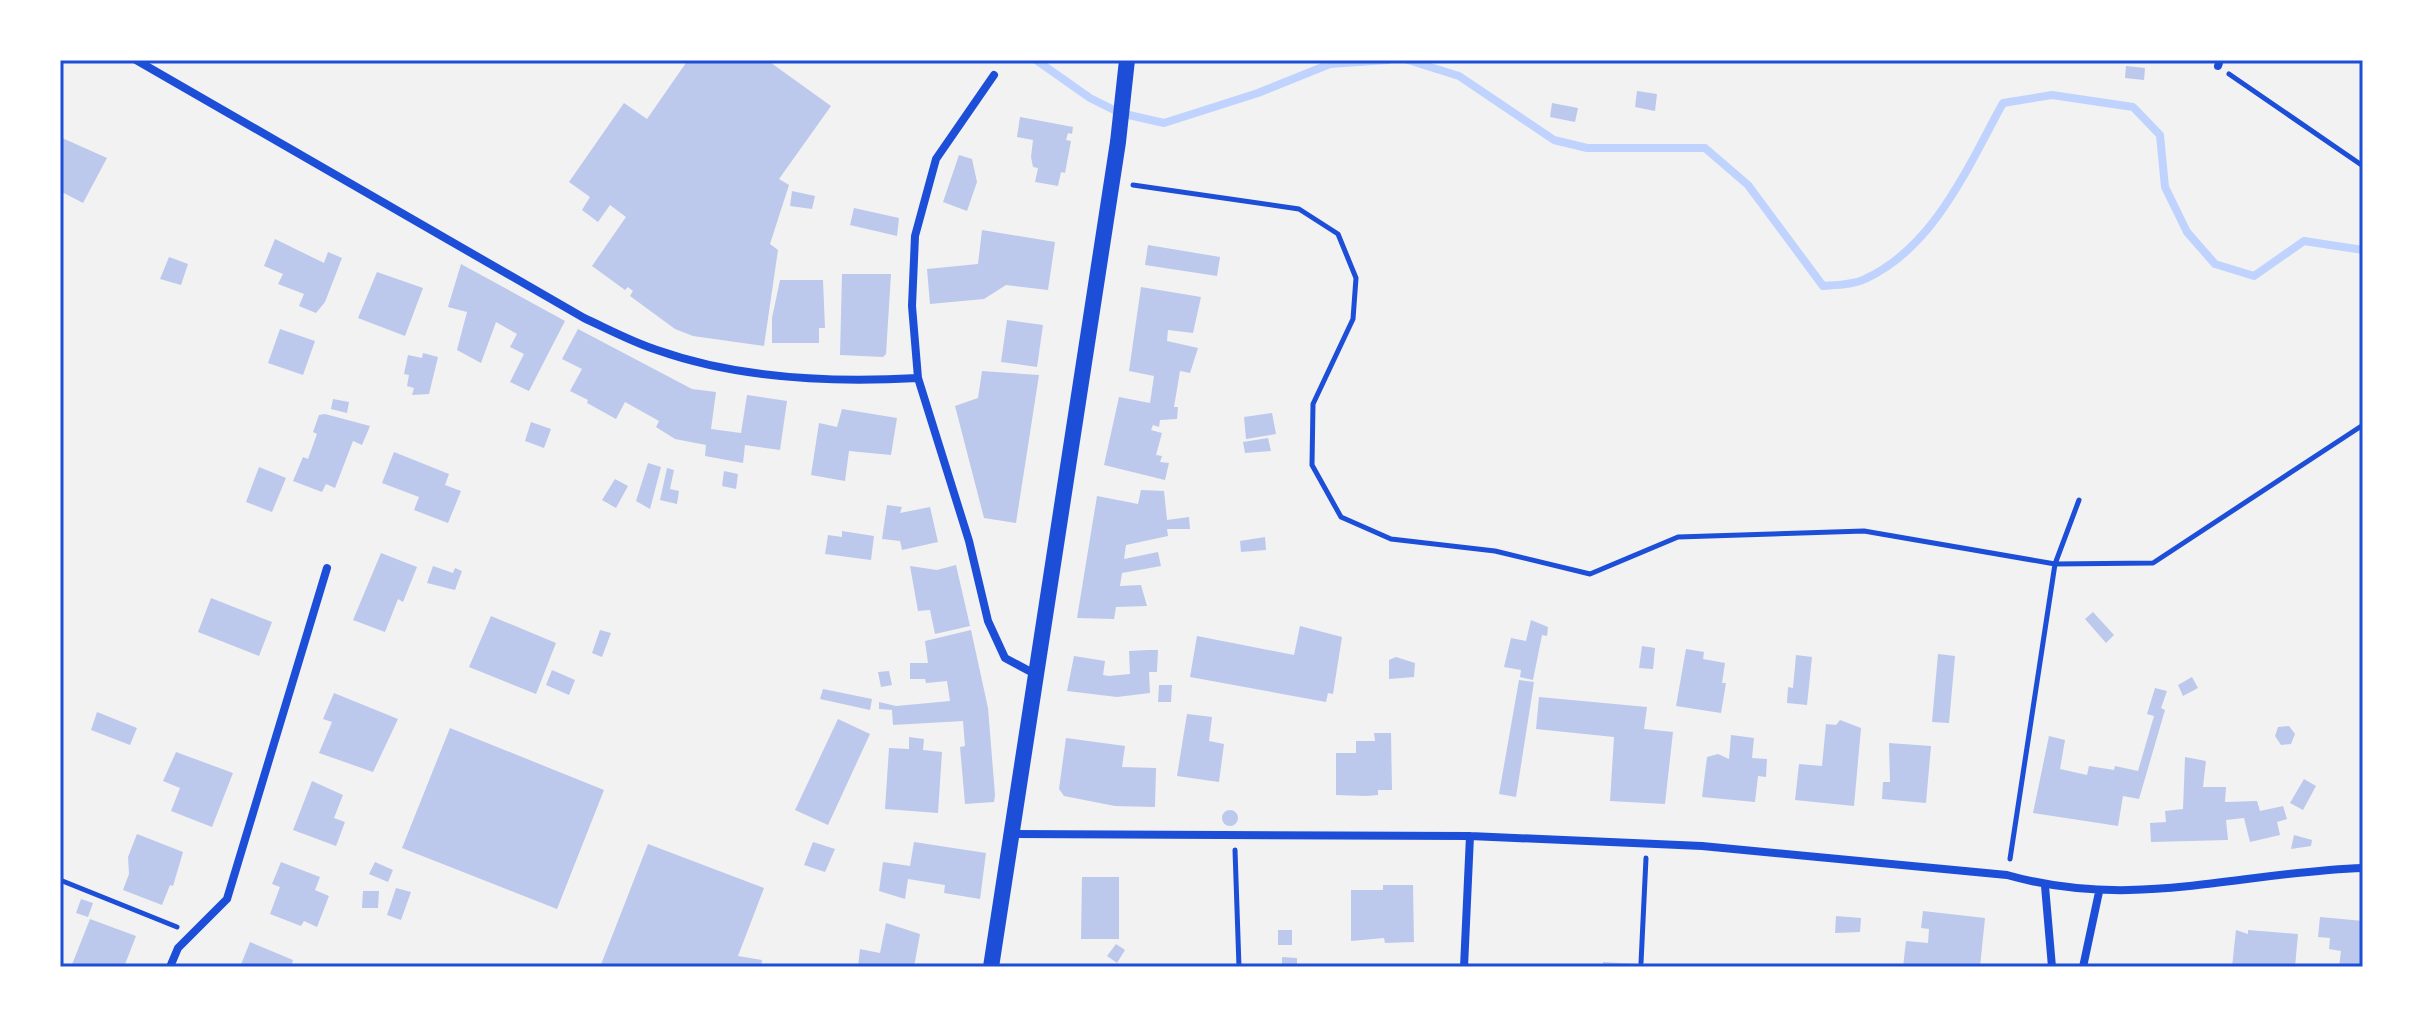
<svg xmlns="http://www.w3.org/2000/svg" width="2423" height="1027" font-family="'Nunito Sans',sans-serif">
<rect width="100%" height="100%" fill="#f2f2f2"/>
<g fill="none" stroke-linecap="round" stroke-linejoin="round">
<path stroke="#bfd3fe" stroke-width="8" d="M1036,60L1090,98L1120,113L1164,123L1258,93L1330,64L1388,60
M1408,60L1459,76L1554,140L1587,148H1705L1748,185L1823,286C1836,285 1853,285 1865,279C1935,247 1968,166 2003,103L2052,95L2133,107L2160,135L2165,187L2187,232L2215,264L2254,276L2304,241L2363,250"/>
</g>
<path fill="#bdc9ec" d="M688,60H767L831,106L779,179L789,185L770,244L778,250L764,346L693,336L675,329L630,296L633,291L628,287L625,290L592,266L626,217L610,205L598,222L582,210L590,197L569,182L624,103L647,119Z
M2126,66L2145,68L2144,80L2125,78Z
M1637,91L1657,94L1655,111L1635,107Z
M1552,103L1578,108L1575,122L1550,117Z
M1020,117L1073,127L1072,134L1068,133L1066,140L1071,141L1065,173L1061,172L1058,186L1035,182L1038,168L1033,167L1031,157L1033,140L1017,137Z
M60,137L107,158L83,203L60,191Z
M959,155L972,159L977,182L967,211L943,202Z
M792,191L815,196L812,209L790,206Z
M854,208L899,218L897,236L850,225Z
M982,230L1055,242L1048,290L1006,285L984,299L930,304L927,269L978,264Z
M275,239L324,263L328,252L342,258L325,302L316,313L299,306L304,294L278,284L283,274L264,266Z
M1148,245L1220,257L1217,276L1145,265Z
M169,257L188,264L181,285L160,279Z
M461,264L565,321L529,391L510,382L524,354L510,347L517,334L496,322L481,363L457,350L467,312L448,307Z
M377,272L423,288L405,336L358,318Z
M842,274H891L886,354L883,357L840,355Z
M780,280H823L825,328H819V343H772V318Z
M1141,287L1201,297L1193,333L1168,330L1167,341L1198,348L1190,373L1180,371L1174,407H1178L1177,419L1160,420L1159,427L1153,425L1151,430L1162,433L1156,455L1162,456L1160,462L1169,463L1165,480L1104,465L1119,397L1150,403L1154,376L1129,371Z
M1007,320L1043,325L1037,367L1001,362Z
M280,329L315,341L303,375L268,363Z
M578,329L692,389L716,392L711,429L741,433L747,395L787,401L780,450L745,445L743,463L705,456L706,445L675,439L656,427L659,421L625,402L616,419L587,403L588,400L570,391L582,369L562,359Z
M423,353L438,357L429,394L412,395L414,388L407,386L409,375L404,374L408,355L422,358Z
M982,371L1039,375L1016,523L984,518L955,406L978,398Z
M333,399L349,402L347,413L331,409Z
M842,409L897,418L891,455L849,451L845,481L811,475L819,423L837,427Z
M1272,413L1276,434L1246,439L1244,417Z
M325,414L370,426L362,445L353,441L335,488L326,484L322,492L293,481L303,457L308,459L317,434L313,432L319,415Z
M531,422L551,429L544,448L525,441Z
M1268,438L1271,451L1245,453L1243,442Z
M394,452L449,474L445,485L461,491L448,523L414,510L419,497L382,483Z
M648,463L661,467L650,509L636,501Z
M259,467L286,478L272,512L246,502Z
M667,468L674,470L670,489L679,491L677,504L660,500Z
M724,471L738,474L736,489L722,486Z
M615,479L628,486L616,508L602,500Z
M1141,490L1164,491L1167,520L1189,517L1190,529H1167L1168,536L1126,545L1124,559L1158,552L1161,566L1122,573L1120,586L1141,585L1147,606L1116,607L1114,619L1077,618L1097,496L1138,504Z
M887,505L902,507L900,513L930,507L938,542L902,550L900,541L882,539Z
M842,531L874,536L871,560L825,554L828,535L842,537Z
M1265,537L1266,550L1241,552L1240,541Z
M381,553L417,567L403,602L398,599L385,632L353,620Z
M956,565L970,626L935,634L930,610L918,611L910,566L937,570Z
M433,566L453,573L455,568L462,571L455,590L427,583Z
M211,598L272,622L259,656L198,632Z
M2093,612L2114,635L2106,643L2085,619Z
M491,616L556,643L536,694L469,667Z
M1531,620L1548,627L1547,636L1542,635L1533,680L1520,677L1521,670L1504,667L1511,638L1526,641Z
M1300,626L1342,637L1333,694L1328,693L1326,702L1190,677L1197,636L1294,655Z
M600,630L611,633L602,657L592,653Z
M971,630L988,708L995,795L994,802L965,804L960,747L965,746L963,721L893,725L892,710L879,709V702L896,706L950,701L947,681L926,683L925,679H910V663H928L925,641Z
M1642,646L1655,648L1653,669L1639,668Z
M1686,649L1704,652L1703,659L1725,663L1722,683H1726L1721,713L1676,706Z
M1148,650H1158L1157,672H1149L1150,693L1117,697L1067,691L1074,656L1105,661L1103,675L1109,676L1130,674L1129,651Z
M1938,654L1955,656L1949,723L1932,722Z
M1796,655L1812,657L1807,705L1787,703L1788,687L1793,688Z
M1396,657L1415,663L1414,677L1389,679V660Z
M552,670L575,680L569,695L546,685Z
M889,671L892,685L881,687L878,672Z
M2192,677L2198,688L2183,696L2178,685Z
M1519,680L1534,682L1516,797L1499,794Z
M1159,685H1172L1171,702H1158Z
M2155,688L2167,691L2161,708L2165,710L2139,799L2123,796L2118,826L2033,813L2049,736L2065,740L2060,769L2087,775L2089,766L2114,770L2115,766L2138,771L2154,716L2147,714Z
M823,689L872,699L870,710L820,699Z
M334,693L398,719L373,772L319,753L332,722L323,719Z
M1539,697L1647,707L1644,729L1673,732L1665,804L1610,801L1614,737L1536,729Z
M97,712L137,728L130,745L91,730Z
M1187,714L1212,717L1209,741L1224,744L1219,782L1177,776Z
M838,719L870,734L828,825L795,810Z
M1840,720L1861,728L1854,806L1795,800L1799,764L1822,766L1826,724L1836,725Z
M2289,726L2295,734L2291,744L2281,745L2275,736L2278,727Z
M450,728L604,790L557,909L402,848Z
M1374,733H1391L1392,790H1378V795L1366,796L1336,795V753H1356V741H1375Z
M1731,735L1754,738L1752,758L1767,759L1766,777L1758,776L1755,802L1702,797L1707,757L1718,754L1729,759Z
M909,737L924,739L923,750L942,752L938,813L885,809L889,748L909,749Z
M1066,738L1125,746L1122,767L1156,768L1155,807L1115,806L1064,796L1059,789Z
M1889,743L1931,746L1926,803L1882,799L1883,782H1890Z
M176,752L233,773L212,827L171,811L180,788L163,781Z
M2185,757L2206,761L2203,787H2226L2225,802L2257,801L2260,811L2283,806L2287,819L2277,822L2280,835L2250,842L2244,818L2226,820L2228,840L2151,842L2150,823L2166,822L2165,811L2183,809Z
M2304,779L2316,786L2303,810L2290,803Z
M312,781L343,795L334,818L345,822L336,846L293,830Z
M1222 818a8 8 0 1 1 16 0a8 8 0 1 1-16 0Z
M137,834L183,852L173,886L170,885L162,905L123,890L129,874L128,857Z
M2294,835L2312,840L2311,846L2291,849Z
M813,842L835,849L825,872L804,865Z
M914,842L986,853L980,899L944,893L945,885L908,879L905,899L879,891L883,862L910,866Z
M648,844L764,888L738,956L762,960L761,967H600Z
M281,862L320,877L315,890L329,896L317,927L304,921L301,926L270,914L280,887L272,884Z
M375,862L393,870L388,882L369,874Z
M1082,877H1119V939H1081Z
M1383,885H1413L1414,942L1385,943L1384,938L1351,941V890H1383Z
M396,888L411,892L401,920L387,915Z
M363,891H379L378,908H362Z
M81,899L93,903L88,917L76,913Z
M1923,911L1985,918L1980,967H1903L1906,941L1928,943L1929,929L1921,928Z
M1836,916L1861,918L1860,932L1835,933Z
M2320,917L2363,921V967H2339L2341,951L2329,949L2330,938L2318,937Z
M90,919L136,936L124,967H71Z
M886,923L920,934L914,967H858L860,949L880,953Z
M1278,930H1292V945H1278Z
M2236,930L2248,934V930L2298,934L2295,967H2232Z
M250,942L293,960L291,967H240Z
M1116,944L1125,950L1117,963L1107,956Z
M1282,957L1297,958V967H1282Z
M1603,962L1657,965V967H1603Z"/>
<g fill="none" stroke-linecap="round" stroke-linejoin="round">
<path stroke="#1d4ed8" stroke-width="5" d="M2229,74L2363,166
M1133,185L1299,209L1338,234L1356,278L1353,319L1313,404L1312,465L1341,517L1391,539L1495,551L1590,574L1678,537L1864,531L2055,564L2153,563L2363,425
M1235,850L1239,967
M2010,859L2055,564L2079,500
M60,880L177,927
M1641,963L1646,858"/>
<path stroke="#1d4ed8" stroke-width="8" d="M136,60L584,318C608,329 632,342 657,350C739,379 832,383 918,378
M2218,66L2220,60
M994,75L936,159L915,236L912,306L918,378L969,541L988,621L1005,658L1035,674
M1012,834L1470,836L1702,846L2007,875C2134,911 2237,872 2363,868
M2045,886L2052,967
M170,967L178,948L227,899L327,568
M1464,967L1470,836
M2083,967L2099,892"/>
<path stroke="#1d4ed8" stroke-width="16" d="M991,967L1118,142L1127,60"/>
</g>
<rect width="2423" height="1027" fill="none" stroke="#ffffff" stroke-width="124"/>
<rect x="62" y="62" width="2299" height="903" fill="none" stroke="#1d4ed8" stroke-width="3"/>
</svg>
